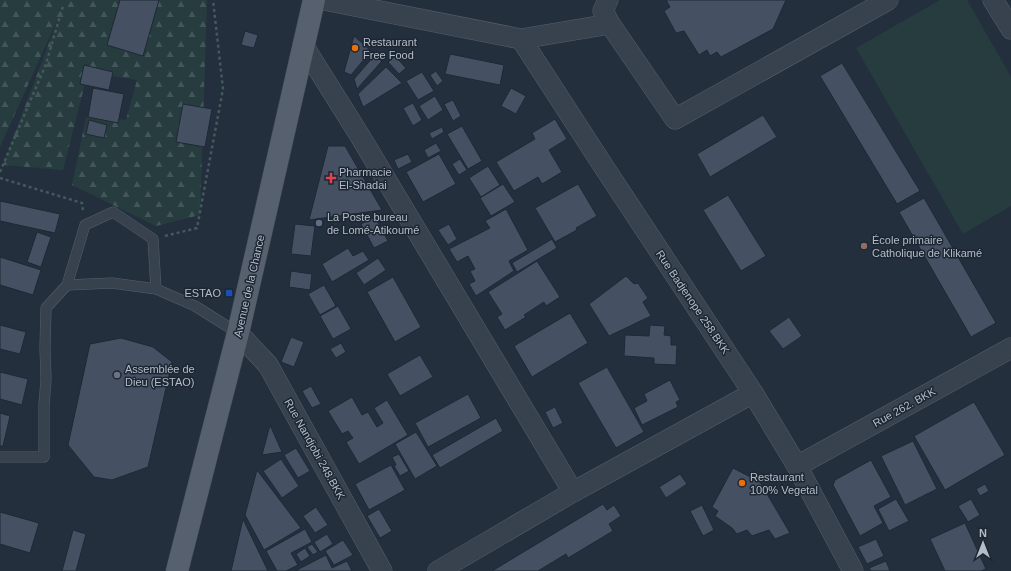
<svg xmlns="http://www.w3.org/2000/svg" width="1011" height="571" font-family="Helvetica,sans-serif">
<defs>
<pattern id="forest-firs" width="22" height="20" patternUnits="userSpaceOnUse"><rect width="22" height="20" fill="#263c3f"/><path d="M5 1l3.5 6h-7zM16 11l3.5 6h-7z" fill="#435659"/></pattern>
</defs>
<rect width="100%" height="100%" fill="#242f3e"/>
<path fill="url(#forest-firs)" d="M0,0H207L200,215L156,226L72,185L86,117L126,120L137,80L88,72L63,170L3,165L59,16L0,147Z"/>
<path fill="#263c3f" d="M940,0H967L1011,77V206L963,234L856,48Z"/>
<path fill="#455162" stroke="#1f2835" d="M120,0H159L143,56L107,45Z
M666,0H786L773,29L721,57L717,52L710,56L707,50L699,55L684,31L676,33L664,11L670,7Z
M245,31L258,35L254,48L241,45Z
M354,36L371,51L351,75L344,72Z
M450,54L504,65L500,85L445,74Z
M374,56L382,61L357,89L354,79Z
M395,56L406,68L399,74L388,62Z
M842,63L920,191L897,204L820,76Z
M84,65L113,72L109,90L80,84Z
M386,67L402,83L363,107L358,94Z
M436,71L443,81L437,86L430,75Z
M422,72L434,91L418,100L406,81Z
M93,88L124,94L118,123L88,117Z
M511,88L526,96L516,114L501,106Z
M435,96L443,110L428,120L419,106Z
M453,100L461,116L453,121L444,104Z
M413,103L422,120L413,126L403,108Z
M183,104L212,109L205,147L176,142Z
M763,115L777,137L710,177L697,154Z
M555,119L567,139L549,150L562,172L542,184L538,177L514,191L496,162L535,139L532,133Z
M89,120L107,125L104,138L86,134Z
M462,126L482,161L468,169L447,134Z
M442,127L444,132L432,139L429,133Z
M436,143L441,151L428,158L424,150Z
M328,146H345L382,210L309,220Z
M408,154L412,162L398,169L394,160Z
M439,154L456,184L423,202L406,172Z
M460,159L467,170L459,175L452,164Z
M488,166L500,185L481,197L469,178Z
M503,184L515,202L491,216L480,198Z
M578,184L597,216L576,228L577,230L555,242L535,208Z
M728,195L766,256L741,271L703,210Z
M924,198L996,323L971,337L899,212Z
M0,201L60,214L55,233L0,221Z
M506,209L528,250L509,261L514,271L476,296L469,284L475,281L470,271L475,269L468,256L457,262L449,249L490,228L485,221Z
M375,217L388,241L374,248L361,224Z
M295,224L315,226L311,256L291,254Z
M449,224L457,239L448,245L438,230Z
M37,232L51,237L41,267L27,262Z
M552,239L557,248L517,272L512,263Z
M348,248L353,256L363,251L369,260L332,282L322,264Z
M0,257L41,270L33,295L0,285Z
M378,258L386,270L364,285L356,273Z
M537,261L560,297L546,306L544,302L524,315L526,317L505,330L497,317L502,314L488,292Z
M291,271L312,274L310,290L289,287Z
M626,276L634,284L638,283L648,298L643,302L651,316L609,336L589,304Z
M393,277L421,327L395,342L367,292Z
M324,285L336,306L320,315L308,294Z
M338,306L351,329L333,339L320,316Z
M570,313L588,343L532,377L514,346Z
M789,317L802,336L783,349L769,331Z
M0,325L26,332L20,354L0,349Z
M650,325L665,326L664,335L671,336V345H677L676,365L654,364V358L624,356L625,335L649,336Z
M291,337L304,342L294,367L281,362Z
M121,338L153,347L172,362L148,467L112,480L94,477L68,445L90,344Z
M341,343L346,352L336,358L330,349Z
M420,355L433,377L400,396L387,374Z
M607,367L644,432L616,448L578,383Z
M0,372L28,379L22,405L0,399Z
M670,380L680,400L676,402L678,407L642,425L634,408L647,401L644,394Z
M311,386L321,404L312,408L302,391Z
M468,394L481,418L428,447L415,423Z
M352,397L362,415L368,412L377,427L383,423L374,408L387,400L408,435L359,464L346,442L353,438L348,431L342,434L328,411Z
M974,402L1005,455L945,490L914,436Z
M555,407L563,423L553,428L545,412Z
M0,413L10,416L3,446H0Z
M496,418L503,431L440,468L432,455Z
M270,425L282,452L262,455Z
M416,432L437,466L415,479L395,444Z
M913,441L937,489L905,505L881,456Z
M296,448L310,471L298,478L284,455Z
M399,454L409,471L400,476L394,466L396,465L392,457Z
M281,459L299,486L282,498L263,471Z
M871,460L891,497L874,506L883,523L860,536L833,485L835,480Z
M391,465L405,490L369,510L355,484Z
M733,468L760,482L790,533L775,539L769,530L752,536L747,530L737,534L732,528L715,516L718,511L712,507Z
M257,470L301,528L264,550L245,515Z
M680,474L687,484L666,498L659,487Z
M985,484L989,491L980,496L976,489Z
M896,499L909,521L889,531L878,509Z
M971,499L980,515L968,522L958,506Z
M603,504L607,510L614,505L621,516L609,524L613,531L568,558L566,554L538,571H492Z
M702,505L714,530L703,536L690,511Z
M316,507L328,525L315,533L303,516Z
M379,509L392,531L380,538L367,516Z
M0,512L39,523L30,553L0,544Z
M243,519L268,571H231Z
M965,523L986,569L981,571H945L930,539Z
M305,529L312,542L291,553L298,565L286,571H277L266,551Z
M73,530L86,534L76,571H62Z
M327,534L333,544L320,552L314,542Z
M876,539L884,556L867,564L858,547Z
M343,540L353,555L334,565L325,551Z
M312,544L318,552L313,555L307,547Z
M305,548L310,556L301,562L296,554Z
M326,555L332,568L347,561L352,571H297V570Z
M886,561L890,571H871L869,568Z"/>
<g fill="none" stroke-linecap="round" stroke-linejoin="round">
<defs>
<path id="service" d="M67,285L85,225L113,212L153,239L156,289
M0,457H44V405L46,380L45,347L46,308L67,285L112,283L156,289L195,306L238,333"/>
<path id="minor" d="M324,0L521,39L610,24
M608,0L603,11L610,24L675,119L888,0
M993,0L1011,29
M521,39L604,167L753,393L797,466L853,571
M303,45L360,136L573,492
M238,333L268,365L382,571
M797,466L1011,348
M438,571L573,492L753,393"/>
<path id="primary" d="M177,571L238,333L314,0"/>
</defs>
<use href="#service" stroke="#565f6c" stroke-width="11"/>
<use href="#minor" stroke="#565f6c" stroke-width="21"/>
<use href="#primary" stroke="#414a57" stroke-width="23"/>
<path stroke="#44595c" stroke-width="2.5" stroke-dasharray="3 3" stroke-linecap="butt" d="M0,172L46,64L63,6
M0,178L82,203L83,211
M165,236L197,228L223,89L213,0"/>
<use href="#service" stroke="#38414e" stroke-width="10"/>
<use href="#minor" stroke="#38414e" stroke-width="20"/>
<use href="#primary" stroke="#56606e" stroke-width="22"/>
</g>
<g fill="#e8710a" stroke="#1d2633" stroke-width="1.5">
<circle cx="355" cy="48" r="4"/>
<circle cx="742" cy="483" r="4"/>
</g>
<path fill="#e0444e" stroke="#1d2633" stroke-width="1.5" d="M329 172h4v4h4v4h-4v4h-4v-4h-4v-4h4z"/>
<circle fill="#5c6f8a" stroke="#1d2633" stroke-width="1.5" cx="319" cy="223" r="4"/>
<circle fill="#8d6e63" stroke="#1d2633" stroke-width="1.5" cx="864" cy="246" r="4"/>
<rect fill="#1a4fb4" stroke="#1d2633" stroke-width="1.5" x="225" y="289" width="8" height="8" rx="2"/>
<circle fill="#6b7280" stroke="#1d2633" stroke-width="1.5" cx="117" cy="375" r="4"/>
<g text-anchor="middle" stroke-width="3" stroke-linejoin="round" paint-order="stroke">
<g font-size="11" fill="#b4bcc9" stroke="#1d2633" text-anchor="start">
<text x="363" y="46">Restaurant<tspan x="363" dy="13">Free Food</tspan></text>
<text x="339" y="176">Pharmacie<tspan x="339" dy="13">El-Shadai</tspan></text>
<text x="327" y="221">La Poste bureau<tspan x="327" dy="13">de Lomé-Atikoumé</tspan></text>
<text x="872" y="244">École primaire<tspan x="872" dy="13">Catholique de Klikamé</tspan></text>
<text x="221" y="297" text-anchor="end">ESTAO</text>
<text x="125" y="373">Assemblée de<tspan x="125" dy="13">Dieu (ESTAO)</tspan></text>
<text x="750" y="481">Restaurant<tspan x="750" dy="13">100% Vegetal</tspan></text>
</g>
<g font-size="11" fill="#b4bcc9" stroke="#1d2633">
<text transform="translate(249 286) rotate(-77)" y="4">Avenue de la Chance</text>
<text transform="translate(693 302) rotate(56)" y="4">Rue Badjenope 258.BKK</text>
<text transform="translate(904 407) rotate(-29)" y="4">Rue 262. BKK</text>
<text transform="translate(315 449) rotate(61)" y="4">Rue Nandjobi 248.BKK</text>
</g>
</g>
<g transform="translate(983 543)" stroke="#1d2633" stroke-width="3" paint-order="stroke">
<path d="M0-3L7 15L0 10L-7 15Z" fill="#b4bcc9"/>
<text y="-6" font-size="11" font-weight="bold" text-anchor="middle" fill="#b4bcc9">N</text>
</g>
</svg>
